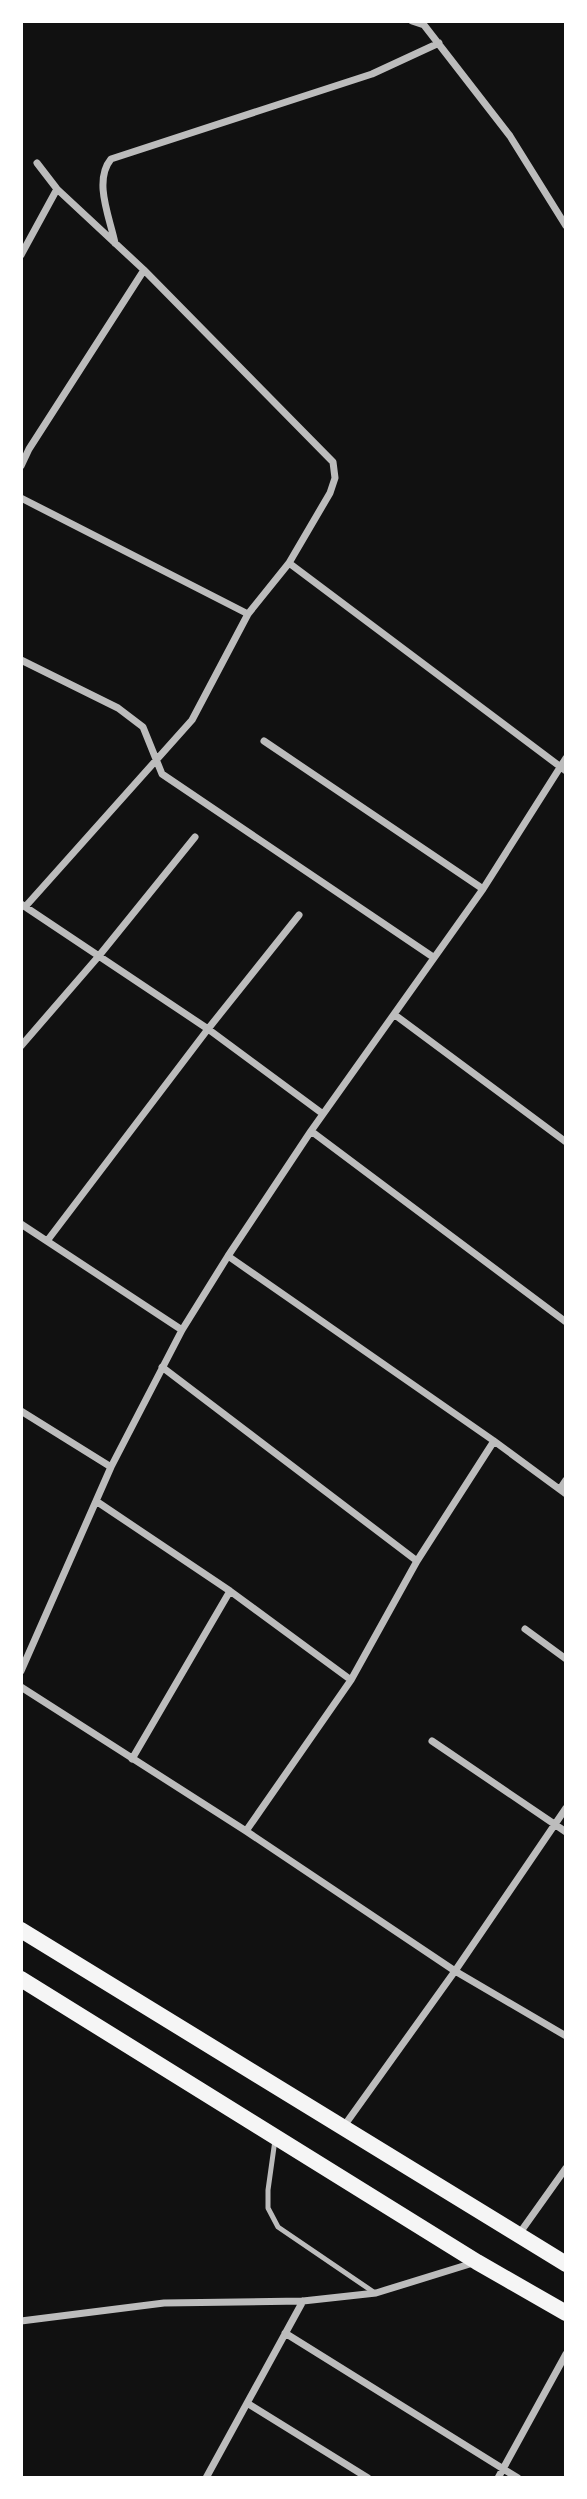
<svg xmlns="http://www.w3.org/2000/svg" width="587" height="2499" font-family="Cabin,sans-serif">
<rect width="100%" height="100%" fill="#111"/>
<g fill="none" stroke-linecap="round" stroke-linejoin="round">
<path stroke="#bcbcbc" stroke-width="5" d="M275,2140L268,2190V2208L278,2227L375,2293"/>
<path stroke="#bcbcbc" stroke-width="7" d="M412,21L424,25L510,136L566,226
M115,243C110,218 93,181 111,159L372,74L439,43
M21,255L57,189
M21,466L29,449L144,270
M21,498L248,614
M289,563L566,771
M21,660L118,708L143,727L162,774L433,957
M264,741L483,889
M21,904L208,1029L323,1114
M25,907L192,720L248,614L289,563L330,493L335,478L333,462L144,270L57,189L37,163
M395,1015L566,1142
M21,1046L98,957L195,837
M311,1131L566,1322
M21,1224L182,1330
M47,1241L208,1029L299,915
M228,1256L494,1441L566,1494
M162,1367L417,1561
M21,1411L111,1467
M560,1489L566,1480
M96,1501L230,1591L351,1680
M525,1629L566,1659
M21,1671L111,1467L182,1330L228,1256L311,1131L483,889L566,758
M21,1687L246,1831L455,1971L566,2036
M432,1741L566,1832
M132,1759L230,1591
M246,1831L351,1680L417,1561L494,1441
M344,2126L455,1971L566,1808
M519,2234L566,2168
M21,2321L164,2303L303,2301L376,2293L473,2263
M285,2333L518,2478
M247,2403L368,2478
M206,2478L303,2301
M498,2478L566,2354"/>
<path stroke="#f5f5f5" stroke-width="16" d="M21,1930L566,2264
M21,1979L477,2262L566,2313"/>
</g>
<rect width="587" height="2499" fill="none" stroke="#ffffff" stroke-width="46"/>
</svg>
